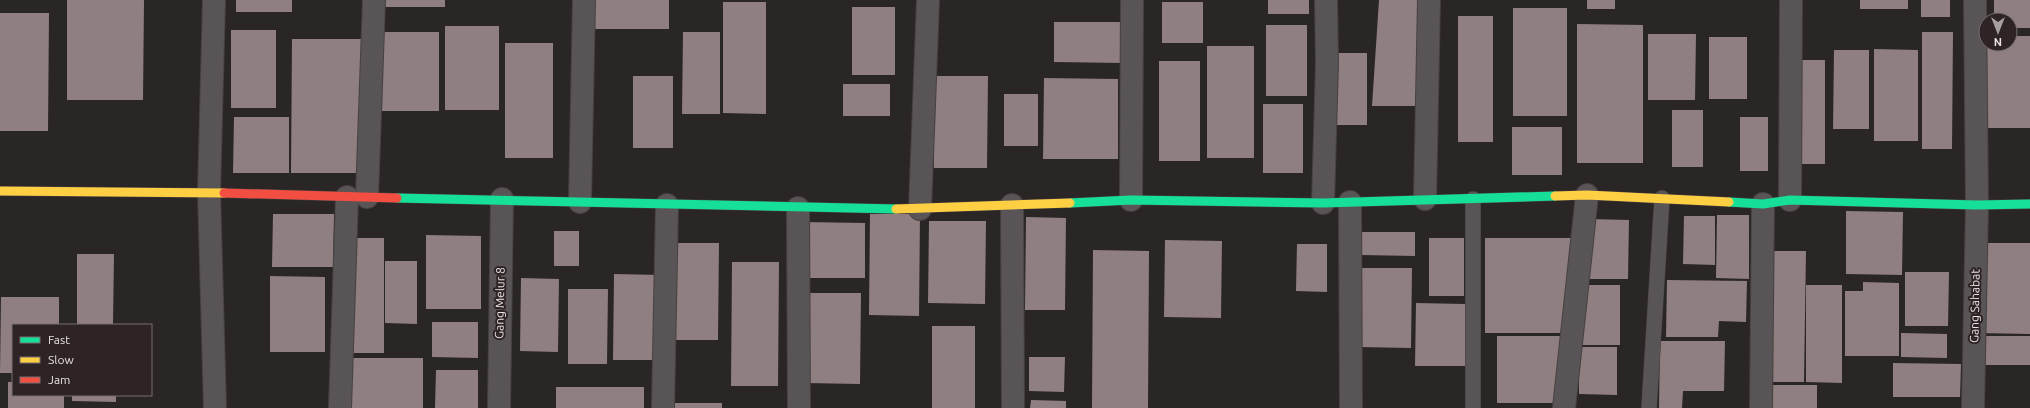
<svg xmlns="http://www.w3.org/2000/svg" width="2030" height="408" font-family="Ubuntu,sans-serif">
<rect width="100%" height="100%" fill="#2b2626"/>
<path fill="#8f7f81" d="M67,0H144L143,100H67Z
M236,0H292V12H236Z
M383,0H445V7H383Z
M591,0H669V29H591Z
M1268,0H1309V14H1268Z
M1379,0H1421V106H1372Z
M1587,0H1615V9H1587Z
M1860,0H1908V9H1860Z
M1921,0H1950V17H1921Z
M1994,0H2030V28H2010V20H1994Z
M723,2H766V114L723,113Z
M1162,2H1203V43H1162Z
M852,7H895V75H852Z
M1513,8H1567V116H1513Z
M0,13H49L48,131H0Z
M1458,16H1493V142H1458Z
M1054,22H1124V63L1054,62Z
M1577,24L1643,25V163H1577Z
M1266,25H1307V96H1266Z
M445,26H499V110H445Z
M231,30H276V108H231Z
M377,32H439V111H377Z
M683,32H720V114H682Z
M1922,32H1953L1952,149H1922Z
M1648,34H1696L1695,100H1648Z
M2010,36H2030V128H1984L1986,44H2010Z
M1709,37H1747V99H1709Z
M292,39H365V173H291Z
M505,43H553V158H505Z
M1207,46H1254V158H1207Z
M1874,49L1918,50V141H1874Z
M1834,50H1869V129H1833Z
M1334,53H1367V125H1334Z
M1800,60H1825V164H1800Z
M1159,61H1200V161H1159Z
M633,76H673V148H633Z
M934,76H988L987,168H934Z
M1044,78L1118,79V159H1043Z
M843,84H890V116H843Z
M1004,94H1038V146H1004Z
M1263,104H1303V173H1263Z
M1672,110H1703V167H1672Z
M234,117H289V173H233Z
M1740,117H1768V171H1740Z
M1512,127H1562V175H1512Z
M1846,211L1903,212L1902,275L1846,274Z
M273,214H334L333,267H272Z
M870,214H920L919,316L869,315Z
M1717,215H1749V279L1716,278Z
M1684,216H1715V265L1683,264Z
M1026,217L1066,218L1065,310H1025Z
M1588,219L1629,220L1628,279H1588Z
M929,221H986L985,304L928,303Z
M803,222L865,223V278H803Z
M554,231H579V266H554Z
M1360,232H1415V256L1360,255Z
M426,235L481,236V309H426Z
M349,238H384V353H349Z
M1429,238H1464V296H1429Z
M1485,238H1571V333H1485Z
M1165,240L1222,241L1221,318L1164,317Z
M670,243H719L718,340H669Z
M1979,243H2030V334L1978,333Z
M1297,244H1327V292L1296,291Z
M1093,250L1149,251L1148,408H1092Z
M1765,251H1806L1804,382H1764Z
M77,254H114L113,325H77Z
M385,261H417V324L385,323Z
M732,262H779L778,386H731Z
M1360,268H1412L1411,348L1359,347Z
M1905,272H1949L1948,326H1905Z
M614,274L661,275L660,360H613Z
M270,276L325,277V352H270Z
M521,278L559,279L558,352L520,351Z
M1667,280L1747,281L1746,322L1719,321L1718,337H1666Z
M1863,282L1899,283V356H1845V291H1863Z
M1580,285H1620V345H1580Z
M1806,285H1842V383L1806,382Z
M568,289H608L607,364H568Z
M805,293H861L860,384L805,383Z
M1,297H59V325H13V373H0Z
M1416,303L1465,304V366H1415Z
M432,322H478V358L432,357Z
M932,326H975V408H932Z
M1901,333L1947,334V358L1901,357Z
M1497,336H1562V403H1497Z
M1979,336H2030V365H1979Z
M1660,341H1725L1724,391H1683L1682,408H1659Z
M1579,347H1617V395L1579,394Z
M1029,357H1065L1064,392L1029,391Z
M349,358H423V408H348Z
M1893,363L1961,364L1960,397H1893Z
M436,370H478V408H435Z
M8,382H13V395H64V408H8Z
M1764,385H1817V408H1764Z
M556,387H644V408H556Z
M72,395H116V402L72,401Z
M1031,400L1066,401V408H1030Z
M667,403H722V408H667Z"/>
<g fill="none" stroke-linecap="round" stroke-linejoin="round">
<defs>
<path id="lane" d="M1473,199V408
M1649,408L1662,198"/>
<path id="street" d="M214,0L209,192L215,408
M367,197L374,0
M1425,199L1429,0
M1131,200L1132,0
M1790,200L1791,0
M580,202L584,0
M1350,202L1351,408
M1323,203L1327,63L1326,0
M1012,205L1013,408
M798,208L799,408
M920,209L928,0
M340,408L347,197
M499,408L502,199
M663,408L667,205
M1564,408L1587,195
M1761,408L1763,204
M1973,408L1977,205L1975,0"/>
<path id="fast" d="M397,198L896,209
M1729,202L1763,204L1790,200L1977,205L2030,204
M1070,203L1131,200L1323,203L1555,196"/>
<path id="slow" d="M0,191L224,193
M1555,196L1587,195L1729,202
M896,209L1070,203"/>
<path id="jam" d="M224,193L397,198"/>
</defs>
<use href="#lane" stroke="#474142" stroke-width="16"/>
<use href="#street" stroke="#474142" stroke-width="24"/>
<use href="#fast" stroke="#474142" stroke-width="10"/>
<use href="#slow" stroke="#474142" stroke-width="10"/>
<use href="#jam" stroke="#474142" stroke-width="10"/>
<use href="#lane" stroke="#595455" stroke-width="15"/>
<use href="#street" stroke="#595455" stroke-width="22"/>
<use href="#fast" stroke="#16e098" stroke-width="9"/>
<use href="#slow" stroke="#ffcf43" stroke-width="9"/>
<use href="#jam" stroke="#f24e42" stroke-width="9"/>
</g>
<g text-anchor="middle" stroke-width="4" stroke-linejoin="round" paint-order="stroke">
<g font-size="12" fill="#e9e2e3" stroke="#2e2325">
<text transform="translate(500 303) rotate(-89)" y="4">Gang Melur 8</text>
<text transform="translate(1975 306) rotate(-89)" y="4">Gang Sahabat</text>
</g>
</g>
<rect x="12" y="324" width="140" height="72" fill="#2e2325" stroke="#796f71"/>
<rect x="20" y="337" width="20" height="6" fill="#16e098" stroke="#796f71"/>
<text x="48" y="344" font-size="12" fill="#e9e2e3">Fast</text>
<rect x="20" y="357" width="20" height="6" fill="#ffcf43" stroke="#796f71"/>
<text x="48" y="364" font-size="12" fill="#e9e2e3">Slow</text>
<rect x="20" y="377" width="20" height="6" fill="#f24e42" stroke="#796f71"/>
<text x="48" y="384" font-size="12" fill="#e9e2e3">Jam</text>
<g transform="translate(1998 32) rotate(180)"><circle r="19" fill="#2e2325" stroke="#796f71"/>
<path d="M0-3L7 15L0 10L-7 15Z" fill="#a6a0a1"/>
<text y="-6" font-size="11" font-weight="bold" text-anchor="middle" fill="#e9e2e3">N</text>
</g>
</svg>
